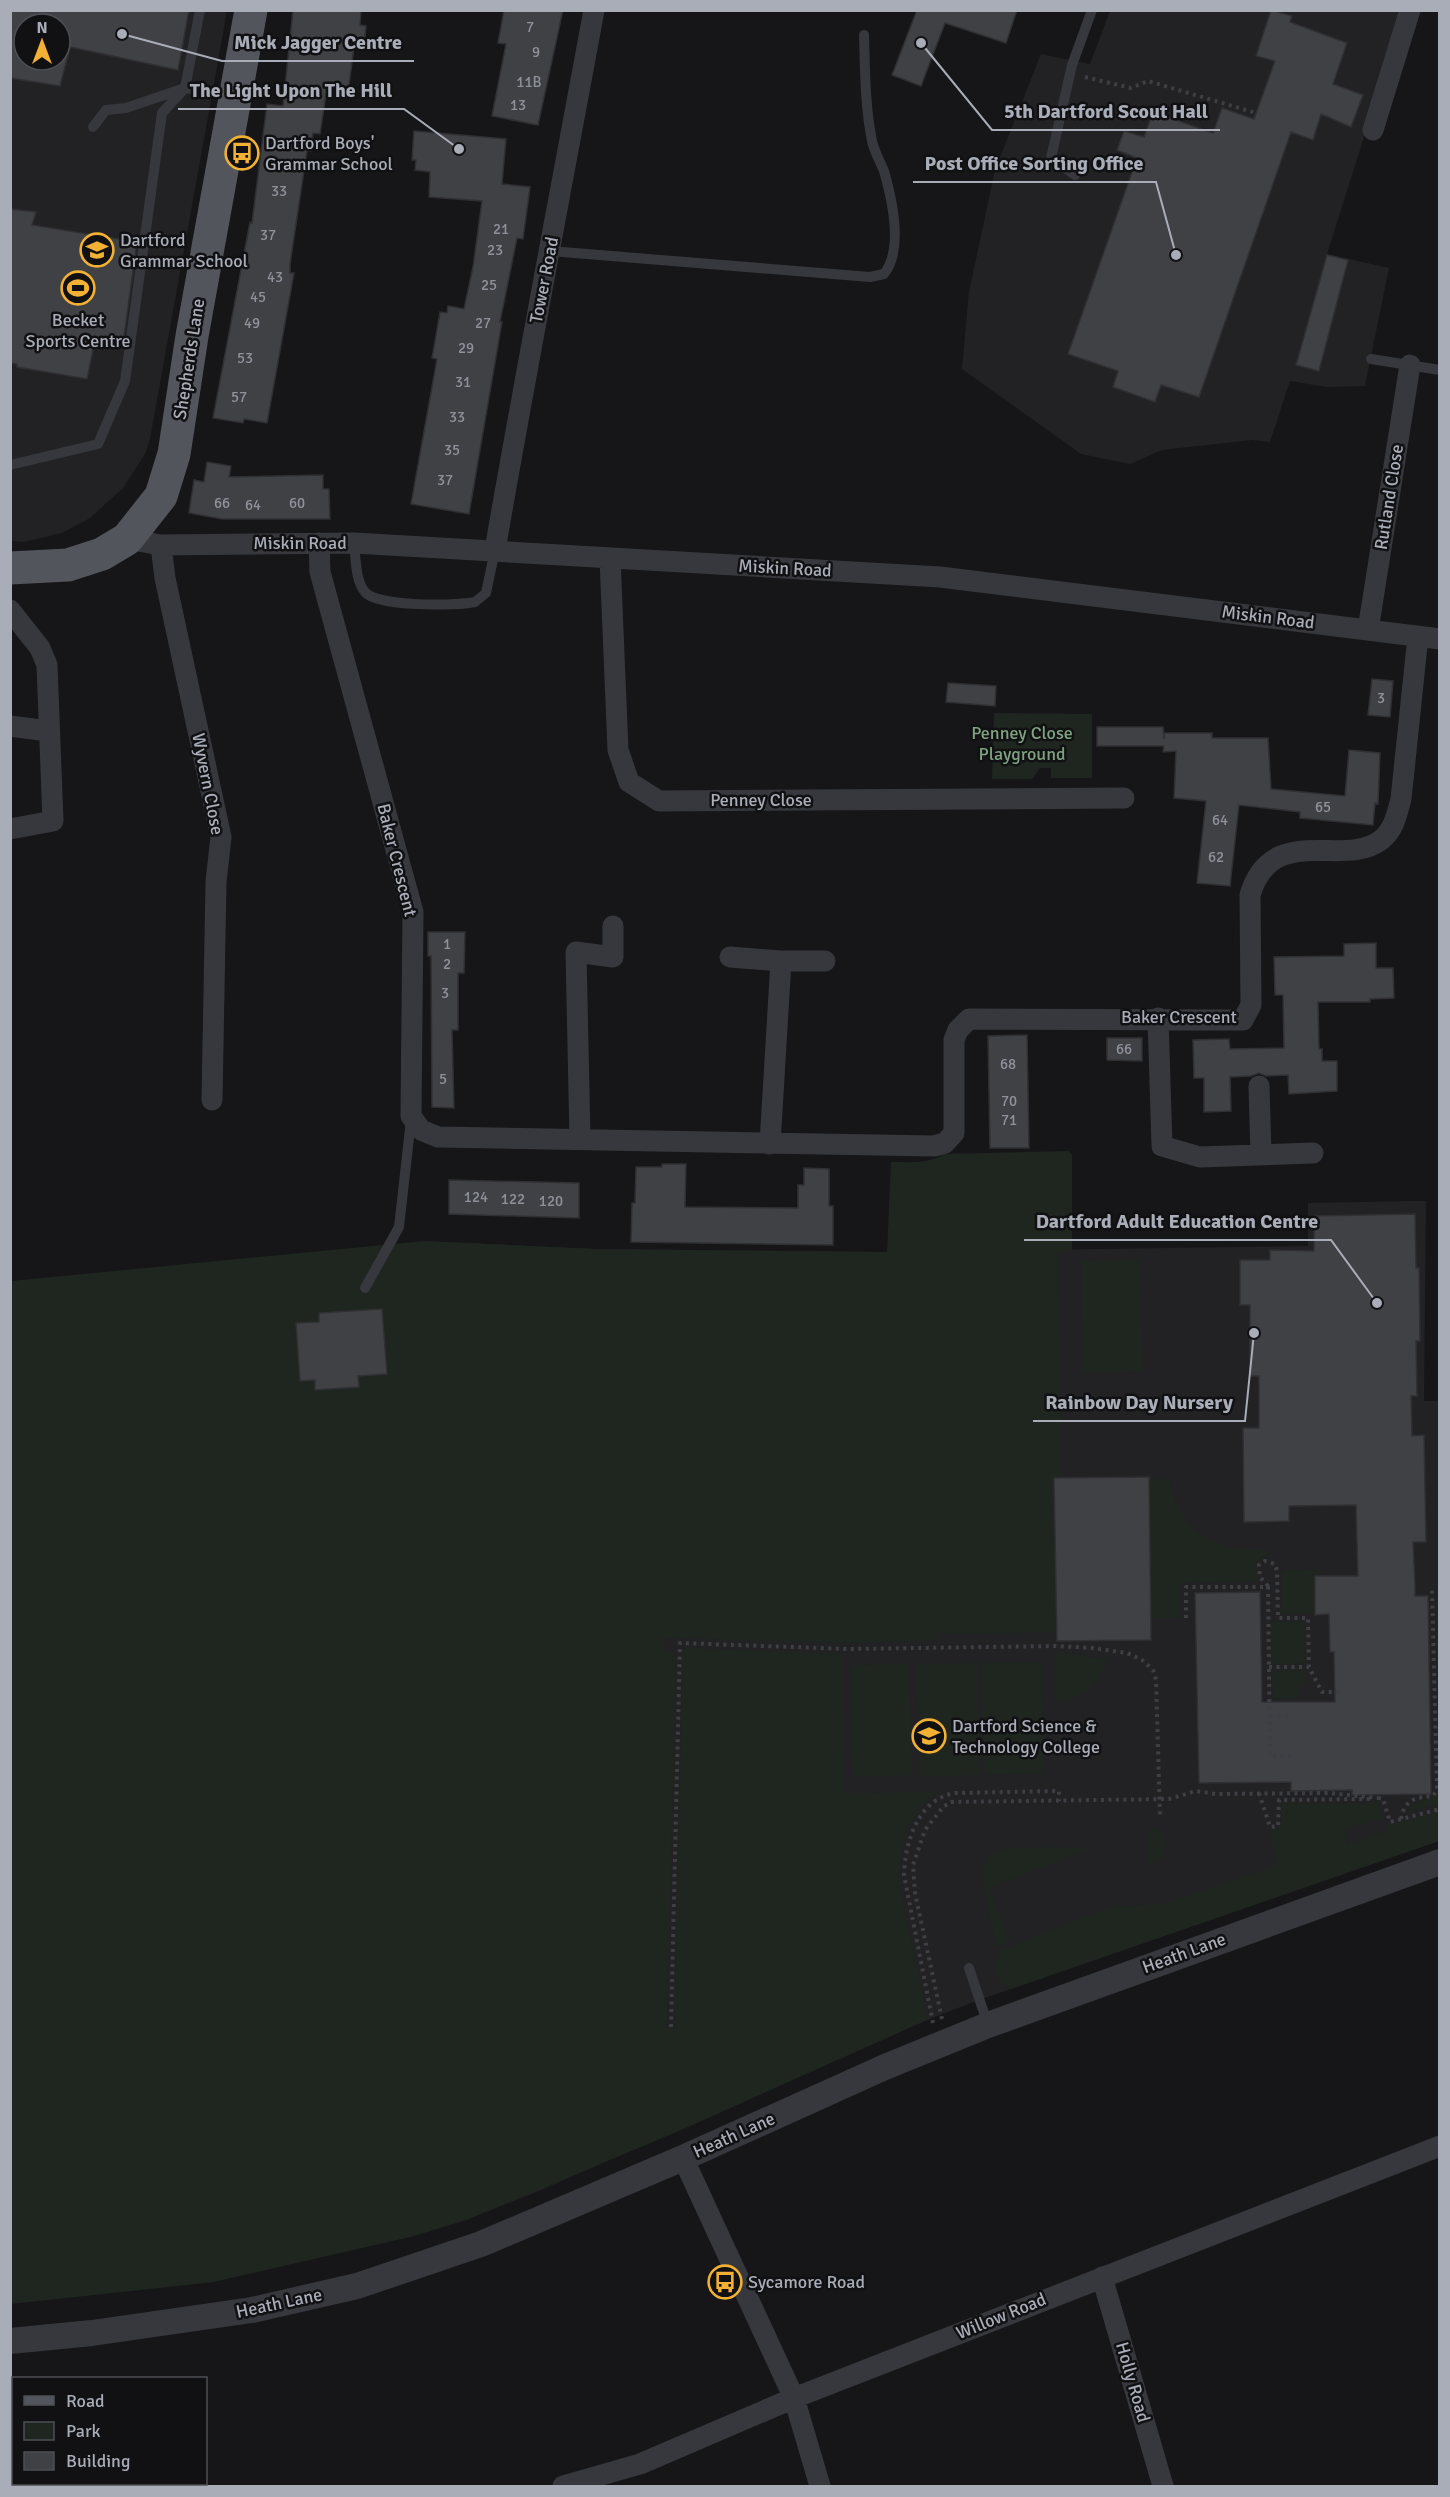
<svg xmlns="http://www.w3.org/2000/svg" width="1450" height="2497" font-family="Signika,sans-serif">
<rect width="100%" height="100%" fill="#161618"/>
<path fill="#222225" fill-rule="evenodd" d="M11,11H227L150,439L145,454L123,488L90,518L62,533L24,542L11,541ZM24,24H60V60H24Z
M1110,11H1404L1327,254L1389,268L1365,386L1326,387L1290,381L1270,442L1252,440L1162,450L1130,464L1081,454L962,369L969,292L995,170L1041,54L1090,64Z
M1412,1201H1426L1424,1401H1440L1439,1841L979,2000L927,2020L539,2191L466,2220L410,2237L424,1241L595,1249L888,1252L1308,1246V1203Z"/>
<path fill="#1e261f" d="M994,713L1092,714V778H1051V768H1040L1032,779H992Z
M1069,1151L1072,1155V1251L1057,1252L1062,1478L1054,1479L1057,1632L938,1634V1640L851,1643L664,1638V1651L676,1652L667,2028H674L683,1648L842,1654L843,1793L939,1792C927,1799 918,1810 912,1822C890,1865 904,1908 914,1952C919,1975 923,1997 927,2020L679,2131L466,2220L410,2237L214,2282L11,2304V1281L424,1241L595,1249L887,1252L891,1162C910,1162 928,1164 944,1154Z
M1140,1259L1143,1371L1083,1373L1081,1261Z
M1149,1479H1169C1180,1533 1214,1552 1267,1549V1556L1262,1557L1254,1566L1259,1581L1180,1583V1618H1151Z
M1320,1569L1321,1576L1315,1577V1613L1282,1614L1281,1570Z
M1435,1601H1440L1439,1693L1437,1690Z
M1304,1621L1305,1663L1271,1664L1270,1622Z
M1055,1651L1108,1660C1099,1685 1082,1699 1056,1702Z
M1041,1662L1044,1773L984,1775L982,1663Z
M977,1663L980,1775L920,1776L917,1664Z
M909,1664L912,1775L853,1777L850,1665Z
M1272,1671H1305V1686H1298V1698L1273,1699Z
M1439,1793V1804L1407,1812C1417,1796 1429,1803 1439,1793Z
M1378,1800L1383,1818L1344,1829L1348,1844L1387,1831L1386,1826L1439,1812V1841L1011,1989L1001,1984L993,1962L1000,1959L998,1952L1039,1934L1113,1907L1166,1903L1279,1864L1269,1832L1282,1827V1803L1364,1804Z
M1149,1827L1161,1832L1167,1845L1161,1859L1149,1866Z
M1091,1848L989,1888L1010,1941L996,1947L982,1874C983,1864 986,1856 996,1852C1010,1845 1072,1848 1091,1848Z"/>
<path fill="#404145" stroke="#303034" stroke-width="1.5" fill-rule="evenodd" d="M10,10H189L178,70L70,47L60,86L10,78ZM24,24H60V60H24Z
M293,10H361L360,25L366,26L364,48L354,47L348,92L336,91V95L326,94L320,134L313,133L311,151H307L290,264V273H294L267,423L244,419L243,423L213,418L250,222L252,223L267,104L283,106Z
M504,10H563L538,125L492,116L506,44L498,43Z
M917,10H1017L1006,43L945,23L921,86L892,75Z
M1271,10L1292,16L1290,22L1347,43L1333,84L1363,95L1351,127L1321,114L1313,140L1291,132L1199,397L1161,385L1155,402L1113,387L1118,371L1068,354L1137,158L1117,150L1124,131L1144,137L1153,112L1213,133L1222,108L1254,119L1275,61L1256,56Z
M414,131L506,139L502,184L530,187L523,239L517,238L500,322H502L469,514L411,504L437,359L432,358L440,312L447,313L448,306L464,309L473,267L482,201L429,197L430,172L415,170L416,160H412Z
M10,209L36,212L32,225L137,242L123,343L95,340L87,379L17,367V364L10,363Z
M1327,255L1348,260L1319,371L1296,365Z
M207,462L231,466L229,477L323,475V489H329L330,519H222L189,513L194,480L204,482Z
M1372,679L1393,681L1390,717L1368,715Z
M948,683L996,686L995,706L946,702Z
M1097,727H1163L1164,739V733H1212V738H1268L1271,789L1345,796L1349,750L1380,753L1378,804L1375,803L1373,825L1300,818V812L1239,805L1230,886L1197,883L1206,801L1174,798L1176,751L1163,752L1164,746H1097Z
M428,932H465L464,973H458V1030H452L454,1108L432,1107L431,956H428Z
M1376,943V968H1393L1394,998L1370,999V1002H1318L1319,1049H1322V1061H1337V1091L1289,1094L1288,1075L1266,1076L1259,1073L1251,1076L1230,1077L1231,1111L1204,1112V1078H1194L1193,1040L1229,1039L1230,1049L1284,1048L1283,995H1275L1274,957L1344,956V944Z
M1027,1035L1029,1148H990L988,1036Z
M1107,1038H1142V1061L1107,1060Z
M662,1164H686L685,1207L798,1208V1185H804V1168L829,1169V1206H833V1245L631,1242L632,1203H635L636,1167H662Z
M449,1180L579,1183V1218L449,1214Z
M1415,1214L1416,1268H1419L1420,1341H1416L1417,1396H1411L1412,1436L1424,1435L1426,1542H1413L1415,1586V1596H1428L1431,1794L1352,1795V1790L1291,1791V1782L1199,1783L1195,1593L1260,1592L1262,1702H1335L1334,1652H1330L1329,1614L1315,1615V1576H1358L1356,1505L1289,1506V1521L1244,1522L1243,1428H1259V1376H1250V1305H1240V1260H1270V1250L1314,1251V1216Z
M382,1309L387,1374L358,1376L359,1387L315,1390V1380L300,1381L296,1323L319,1322V1313Z
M1149,1477L1151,1640L1057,1641L1054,1478Z"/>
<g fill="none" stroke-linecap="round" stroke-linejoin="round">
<path stroke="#3d3f44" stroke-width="4" stroke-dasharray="3 4.5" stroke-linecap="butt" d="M1085,77L1131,88L1148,81L1256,113
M1268,1586L1260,1577L1259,1565L1265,1561L1275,1564L1277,1571L1278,1618H1308L1309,1667L1322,1692H1340
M1186,1618V1587H1268L1270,1756L1291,1755
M1269,1667H1309
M1270,1716H1290
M1259,1793L1270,1827L1278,1826L1279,1800L1370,1799
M1378,1798L1383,1799L1390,1822L1440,1809
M1401,1819C1404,1800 1416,1797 1433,1796L1437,1790L1432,1587
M942,2019L915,1893L913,1865L925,1830L943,1807L951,1802L1169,1799L1196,1791L1215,1794L1329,1793L1378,1798
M933,2023L904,1875C905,1842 918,1799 955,1793L1059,1791V1801
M671,2027L680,1643L848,1649L1056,1646L1093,1648L1127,1653L1142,1660L1153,1670L1156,1680L1160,1815
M10,2474L14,2478
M19,2484L22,2486"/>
<path stroke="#37383d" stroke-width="10" d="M93,127L106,110L126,108L185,88L200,10
M1075,175L1051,158L1072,65L1092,10
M550,251L870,277L884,274C904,249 892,199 884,171C880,161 874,151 872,141C865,106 865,70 864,35
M1371,359L1440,370
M10,465L98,444L125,381L162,113L185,88L232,94
M354,543C356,558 355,580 365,592C377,607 456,606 475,602L486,593L495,550
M365,1288L399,1227L411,1120
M969,1968L988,2025"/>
<path stroke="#37383d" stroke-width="21" d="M1373,130L1410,10
M127,539L161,545L354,543L940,577L1440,639
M319,543L320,572L413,912L411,1116L421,1130L438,1137L934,1146L945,1143L954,1133V1040L958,1030L969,1019L1243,1020L1251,1005L1250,895C1272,821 1344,869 1381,840C1394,830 1397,814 1401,799L1418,636
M161,545L165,578L221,837L216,882L212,1100
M495,550C526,370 561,190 594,10
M610,558L618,750L629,782L659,801L1124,798
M10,610L40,648L47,665L53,821L10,829
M1368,630L1410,365
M10,726L48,731
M730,957L781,961H825
M1158,1018L1162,1146L1200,1157L1313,1153
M1259,1086L1261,1155
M580,1139L576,952L613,957V926
M770,1144L781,961
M683,2158L794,2398L820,2486
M1102,2277L1163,2486
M563,2486L640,2464L794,2398L1440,2146"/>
<path stroke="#37383d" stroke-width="26" d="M10,2341L92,2333L252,2310L357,2286L481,2244L683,2158L885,2067L988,2025L1440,1862"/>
<path stroke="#53555c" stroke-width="33" d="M10,568L68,565L102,554L127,539L161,496L174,454L192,336L251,10"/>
</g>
<defs>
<symbol id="bus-ring" viewBox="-11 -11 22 22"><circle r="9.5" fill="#111113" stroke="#f2b134" stroke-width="1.5"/><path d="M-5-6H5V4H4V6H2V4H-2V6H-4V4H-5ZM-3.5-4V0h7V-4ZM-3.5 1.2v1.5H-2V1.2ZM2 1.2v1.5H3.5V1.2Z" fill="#f2b134"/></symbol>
<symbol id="school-ring" viewBox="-11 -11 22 22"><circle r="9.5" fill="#111113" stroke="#f2b134" stroke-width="1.5"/><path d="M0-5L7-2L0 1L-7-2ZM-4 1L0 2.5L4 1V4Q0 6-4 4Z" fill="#f2b134"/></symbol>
<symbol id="stadium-ring" viewBox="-11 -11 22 22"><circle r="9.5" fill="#111113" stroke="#f2b134" stroke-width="1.5"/><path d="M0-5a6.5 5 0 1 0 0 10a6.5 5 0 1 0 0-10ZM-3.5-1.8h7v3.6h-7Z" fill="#f2b134"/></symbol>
</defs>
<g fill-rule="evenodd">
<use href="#bus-ring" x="223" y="134" width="38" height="38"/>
<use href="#school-ring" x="78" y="231" width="38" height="38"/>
<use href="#stadium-ring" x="59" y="269" width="38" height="38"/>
<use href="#school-ring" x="910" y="1717" width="38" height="38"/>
<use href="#bus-ring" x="706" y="2263" width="38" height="38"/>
</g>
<g text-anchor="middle" stroke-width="5" stroke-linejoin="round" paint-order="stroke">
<g font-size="15" fill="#8e929b">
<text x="530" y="32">7</text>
<text x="536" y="57">9</text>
<text x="529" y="87">11B</text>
<text x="518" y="110">13</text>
<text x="279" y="196">33</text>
<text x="501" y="234">21</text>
<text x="268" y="240">37</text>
<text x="495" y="255">23</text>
<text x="275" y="282">43</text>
<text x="489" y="290">25</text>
<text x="258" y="302">45</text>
<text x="252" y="328">49</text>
<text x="483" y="328">27</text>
<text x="466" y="353">29</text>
<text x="245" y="363">53</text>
<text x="463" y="387">31</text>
<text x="239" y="402">57</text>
<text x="457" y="422">33</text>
<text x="452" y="455">35</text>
<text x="445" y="485">37</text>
<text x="222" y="508">66</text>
<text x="297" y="508">60</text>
<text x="253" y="510">64</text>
<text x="1381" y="703">3</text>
<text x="1323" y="812">65</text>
<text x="1220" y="825">64</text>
<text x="1216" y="862">62</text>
<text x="447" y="949">1</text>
<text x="447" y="969">2</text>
<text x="445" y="998">3</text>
<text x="1124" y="1054">66</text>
<text x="1008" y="1069">68</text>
<text x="443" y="1084">5</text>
<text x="1009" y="1106">70</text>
<text x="1009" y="1125">71</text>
<text x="476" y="1202">124</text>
<text x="513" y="1204">122</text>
<text x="551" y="1206">120</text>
</g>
<g font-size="18" fill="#a8adb8" stroke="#111113" text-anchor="start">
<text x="265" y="149">Dartford Boys'<tspan x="265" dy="21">Grammar School</tspan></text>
<text x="120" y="246">Dartford<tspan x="120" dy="21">Grammar School</tspan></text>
<text x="78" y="326" text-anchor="middle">Becket<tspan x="78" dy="21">Sports Centre</tspan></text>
<text x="952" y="1732">Dartford Science &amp;<tspan x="952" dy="21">Technology College</tspan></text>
<text x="748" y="2288">Sycamore Road</text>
</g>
<g font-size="18" fill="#a8adb8" stroke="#111113">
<text transform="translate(544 280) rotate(-79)" y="6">Tower Road</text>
<text transform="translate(189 359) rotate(-81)" y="6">Shepherds Lane</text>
<text transform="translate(1389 497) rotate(-81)" y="6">Rutland Close</text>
<text x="300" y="549">Miskin Road</text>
<text transform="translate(785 568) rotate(3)" y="6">Miskin Road</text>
<text transform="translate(1268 617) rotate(7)" y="6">Miskin Road</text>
<text transform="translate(208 784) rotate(79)" y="6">Wyvern Close</text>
<text x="761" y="806">Penney Close</text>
<text transform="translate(397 860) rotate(76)" y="6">Baker Crescent</text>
<text x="1179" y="1023">Baker Crescent</text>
<text transform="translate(1184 1953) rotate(-20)" y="6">Heath Lane</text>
<text transform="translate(734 2135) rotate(-24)" y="6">Heath Lane</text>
<text transform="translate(279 2303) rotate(-12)" y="6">Heath Lane</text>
<text transform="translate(1001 2316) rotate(-22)" y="6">Willow Road</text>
<text transform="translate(1133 2382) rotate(74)" y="6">Holly Road</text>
</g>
<g font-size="18" fill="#7fa381" stroke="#111113">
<text x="1022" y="739">Penney Close<tspan x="1022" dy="21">Playground</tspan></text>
</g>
</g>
<path fill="none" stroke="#a8adb8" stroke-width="2" d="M122 34L222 61H414M459 149L404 109H178M921 43L992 130H1220M1176 255L1156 182H913M1377 1303L1331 1240H1024M1254 1333L1245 1421H1033"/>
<g fill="#a8adb8" stroke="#111113" stroke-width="2">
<circle cx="122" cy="34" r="6"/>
<circle cx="459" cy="149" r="6"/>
<circle cx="921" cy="43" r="6"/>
<circle cx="1176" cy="255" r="6"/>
<circle cx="1377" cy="1303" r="6"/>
<circle cx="1254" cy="1333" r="6"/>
</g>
<g font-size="20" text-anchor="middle" font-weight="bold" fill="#a8adb8" stroke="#111113" stroke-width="5" stroke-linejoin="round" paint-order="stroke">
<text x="318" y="49">Mick Jagger Centre</text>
<text x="291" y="97">The Light Upon The Hill</text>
<text x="1106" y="118">5th Dartford Scout Hall</text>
<text x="1034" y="170">Post Office Sorting Office</text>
<text x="1177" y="1228">Dartford Adult Education Centre</text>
<text x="1139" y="1409">Rainbow Day Nursery</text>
</g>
<rect width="1450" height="2497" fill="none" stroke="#a8adb8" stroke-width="24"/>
<rect x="12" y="2377" width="195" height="108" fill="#111113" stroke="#4d4f55" stroke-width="1.5"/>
<rect x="24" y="2396" width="30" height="9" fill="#53555c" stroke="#4d4f55" stroke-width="1.5"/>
<text x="66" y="2407" font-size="18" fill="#a8adb8">Road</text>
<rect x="24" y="2422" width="30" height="18" fill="#1e261f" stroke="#4d4f55" stroke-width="1.5"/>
<text x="66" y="2437" font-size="18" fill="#a8adb8">Park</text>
<rect x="24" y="2452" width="30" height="18" fill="#404145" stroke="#4d4f55" stroke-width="1.5"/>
<text x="66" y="2467" font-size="18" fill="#a8adb8">Building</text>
<g transform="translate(42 42)"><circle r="28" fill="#111113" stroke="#4d4f55" stroke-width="1.5"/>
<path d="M0-4.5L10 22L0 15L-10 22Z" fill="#f2b134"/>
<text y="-9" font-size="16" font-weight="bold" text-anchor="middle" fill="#a8adb8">N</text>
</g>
</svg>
